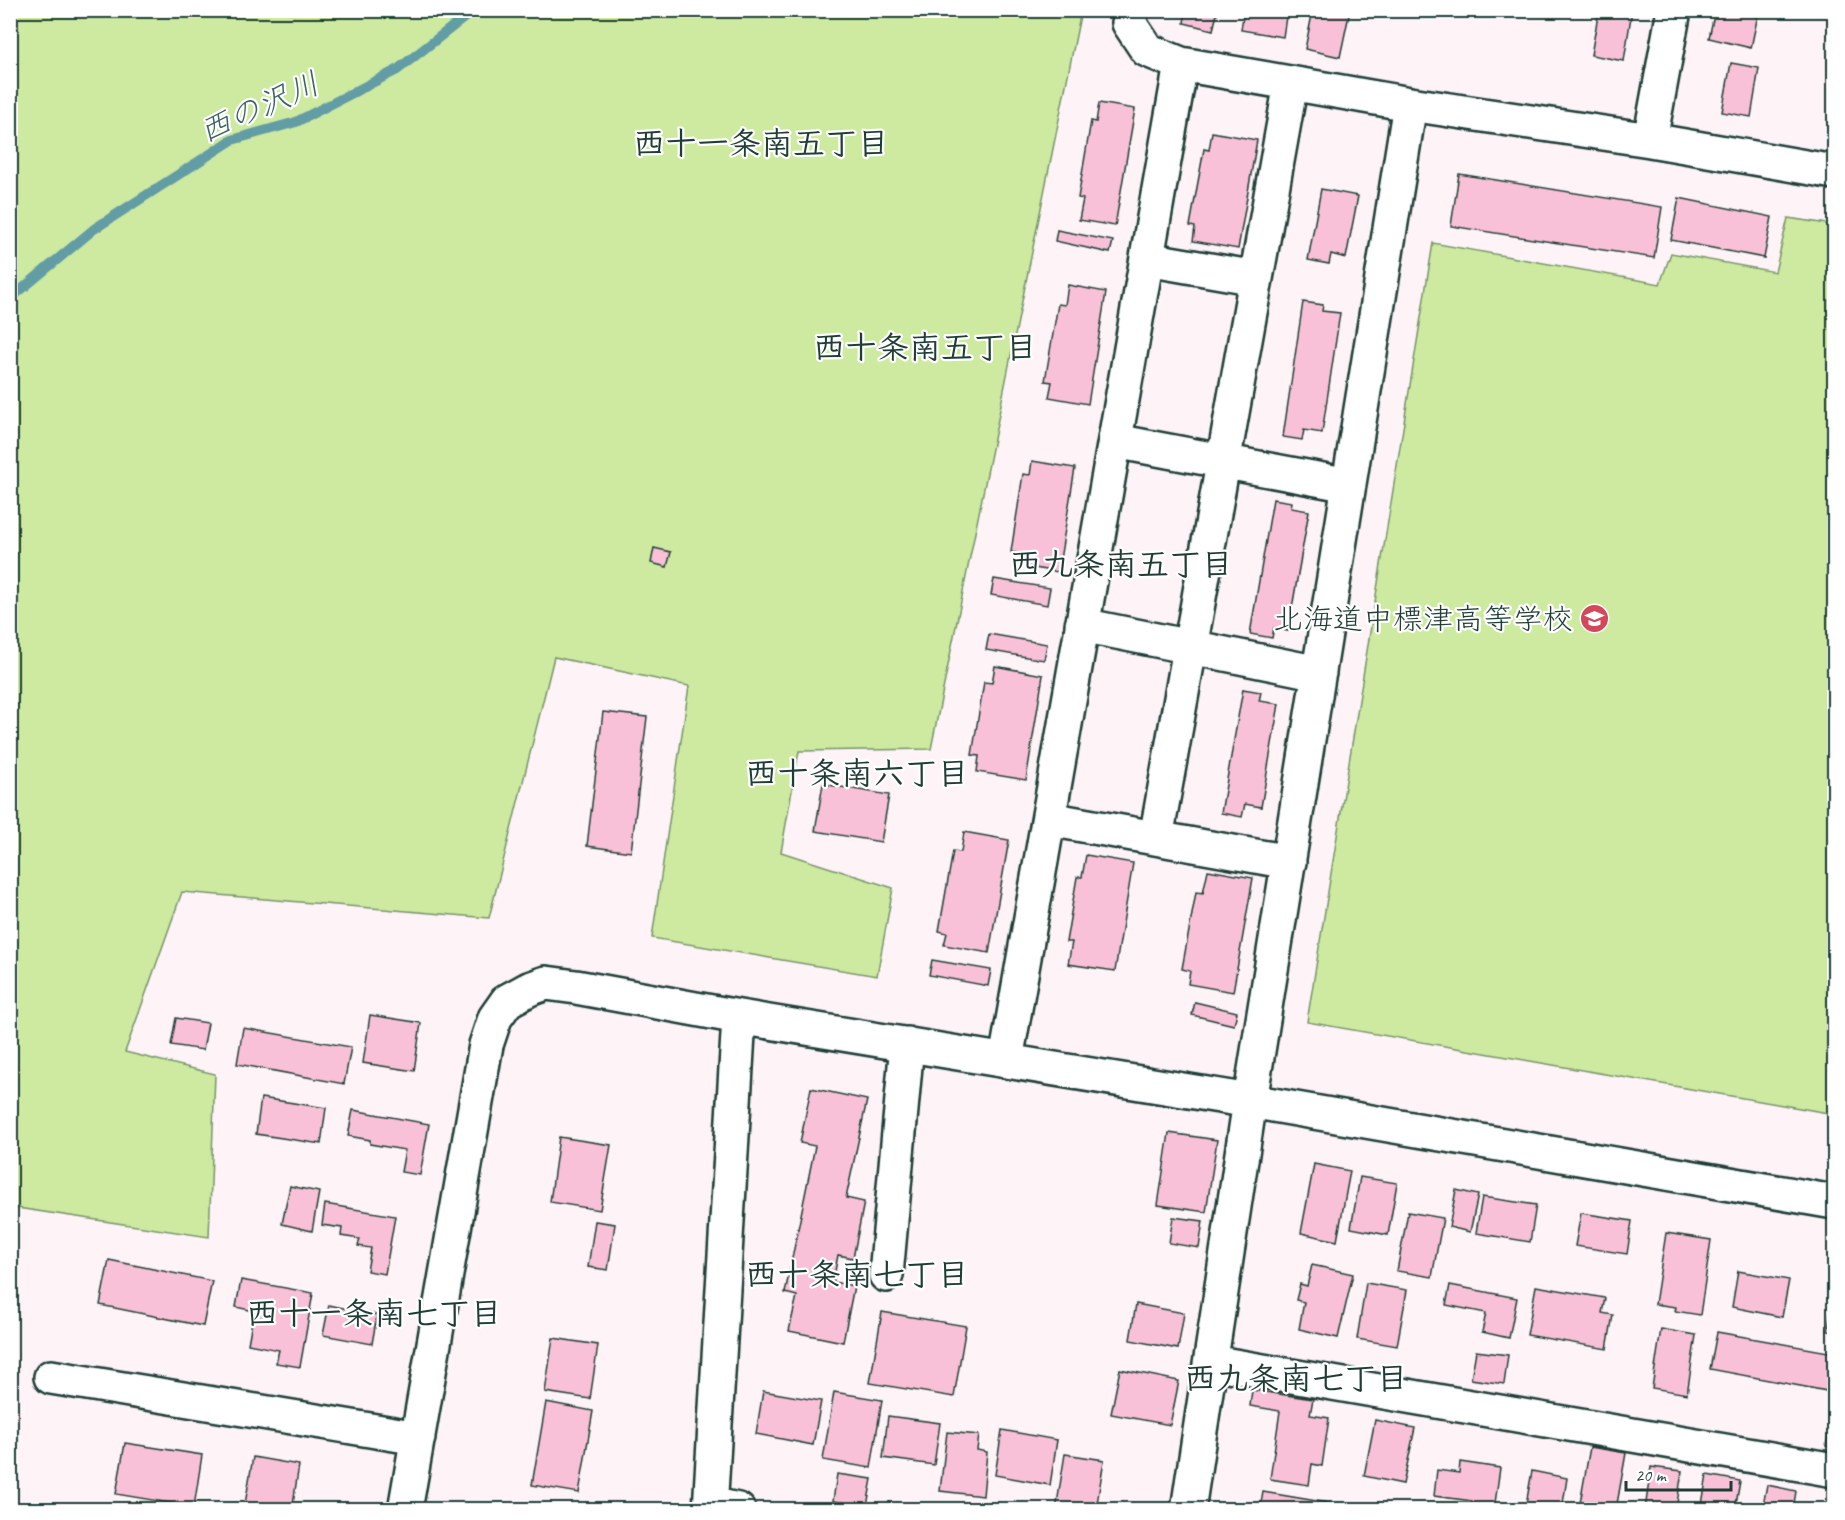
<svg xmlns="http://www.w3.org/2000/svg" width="1845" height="1520" font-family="Caveat,'Klee One',sans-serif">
<rect width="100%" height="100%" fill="#fef3f7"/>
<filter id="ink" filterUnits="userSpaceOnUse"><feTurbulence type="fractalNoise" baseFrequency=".0167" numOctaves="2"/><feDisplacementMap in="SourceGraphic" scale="12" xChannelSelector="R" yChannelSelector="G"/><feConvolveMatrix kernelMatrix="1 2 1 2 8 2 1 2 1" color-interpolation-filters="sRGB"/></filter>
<g filter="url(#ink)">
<path fill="#cee9a0" stroke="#76936a" stroke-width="1.5" d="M10,11H1081L931,749L799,751L781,852L893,888L877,976L652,938L689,686L554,657L489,918L182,892L125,1052L215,1074L209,1237L11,1207Z
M1788,218L1834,225V1114L1307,1022L1433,243L1660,284L1671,253L1775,272Z"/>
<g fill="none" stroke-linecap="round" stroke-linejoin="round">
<path stroke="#629ca5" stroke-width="10" d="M10,299L94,229L232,140L296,122L397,70L474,10"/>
</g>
<path fill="#f9c1d7" stroke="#1f3d34" stroke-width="1.5" d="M1186,10H1218L1213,30L1184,23Z
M1244,10H1287L1283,37L1241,30Z
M1313,10H1350L1340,57L1305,49Z
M1599,10H1632L1624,61L1591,55Z
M1715,10H1759L1751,48L1709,38Z
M1731,63L1759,68L1751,117L1722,112Z
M1099,103L1135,109L1115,226L1079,220L1083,199L1078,198L1091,121L1096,122Z
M1212,132L1257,140L1238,249L1193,241L1195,227L1190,226L1204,149L1209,150Z
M1459,174L1662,207L1654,258L1451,226Z
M1321,189L1358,196L1346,258L1331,254L1329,264L1308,260Z
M1679,198L1772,217L1764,258L1671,240Z
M1057,230L1113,241L1110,253L1055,241Z
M1068,285L1106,292L1088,404L1049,397L1052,382L1045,381L1058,304L1065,305Z
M1303,302L1323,305L1322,311L1340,313L1322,433L1304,430L1302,440L1283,437Z
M1032,461L1075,468L1058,572L1015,565L1017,553L1011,552L1023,474L1030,475Z
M1273,499L1292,502L1291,508L1309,511L1288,631L1274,628L1272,638L1250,634Z
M654,548L671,552L667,567L651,563Z
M994,579L1050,588L1047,605L991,595Z
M989,634L1047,644L1044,660L986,650Z
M995,666L1043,675L1026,780L977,772L979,756L972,755L984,682L992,683Z
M1243,689L1261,692L1259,701L1279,704L1261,807L1245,804L1242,817L1221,813Z
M603,712L647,717L631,852L587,846Z
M823,784L889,795L881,842L815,831Z
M964,832L1009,840L989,953L944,945L947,933L939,931L953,851L961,852Z
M1086,855L1133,863L1115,971L1068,964L1072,942H1066L1077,877H1082Z
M1208,870L1253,878L1233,992L1188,984L1190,971L1182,969L1196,892L1203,893Z
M932,960L991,970L988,986L929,975Z
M1195,1002L1237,1012L1234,1025L1192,1015Z
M370,1015L421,1023L414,1071L363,1063Z
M176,1018L208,1023L203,1050L171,1045Z
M243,1028L351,1047L344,1084L237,1064Z
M811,1088L867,1100L846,1198L864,1202L853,1258L838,1255L833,1282L854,1286L843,1342L789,1331L797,1296L785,1293L815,1146L800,1143Z
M261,1098L326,1108L321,1144L256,1134Z
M353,1110L429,1124L420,1175L401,1172L405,1150L370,1144V1140L348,1136Z
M1169,1133L1217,1140L1206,1212L1158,1205Z
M559,1137L611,1145L600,1210L550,1202Z
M1314,1164L1350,1171L1337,1241L1301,1233Z
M1360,1177L1397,1183L1388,1235L1351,1228Z
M290,1186L319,1192L312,1231L282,1224Z
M1456,1190L1478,1195L1470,1232L1449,1227Z
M1482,1197L1536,1205L1530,1242L1476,1233Z
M325,1204L395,1216L385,1274L367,1271L371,1248L358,1246L360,1239L341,1236L342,1228L322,1225Z
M1408,1212L1443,1218L1432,1277L1397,1271Z
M1581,1213L1632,1221L1627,1254L1575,1246Z
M1173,1217L1203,1221L1199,1248L1169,1243Z
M595,1221L615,1224L608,1270L588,1267Z
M1666,1233L1711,1240L1700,1315L1675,1311L1676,1307L1655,1304Z
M109,1260L212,1281L203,1326L100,1305Z
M1312,1265L1353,1274L1338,1338L1299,1329L1304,1302L1296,1300L1300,1284L1307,1286Z
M1738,1271L1789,1280L1782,1317L1732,1307Z
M241,1280L313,1293L300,1367L276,1363L279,1350L248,1344L254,1311L236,1307Z
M1366,1283L1407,1290L1397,1346L1357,1339Z
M1450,1285L1517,1298L1509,1338L1482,1332L1486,1313L1446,1305Z
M1536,1286L1605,1298L1602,1313L1613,1315L1607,1349L1527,1335Z
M1834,1288V1332L1828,1331Z
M1136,1304L1184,1313L1178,1349L1130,1340Z
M329,1305L377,1315L372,1344L323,1335Z
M882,1312L966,1326L954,1397L870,1383Z
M1661,1329L1696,1335L1687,1394L1652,1388Z
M1717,1332L1834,1353L1827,1391L1710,1369Z
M553,1338L598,1345L590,1399L545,1392Z
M1476,1351L1508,1355L1504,1384L1471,1379Z
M1120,1369L1179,1381L1170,1425L1111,1414Z
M1252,1390L1313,1399L1310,1415L1329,1418L1322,1466L1312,1464L1309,1485L1270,1479L1280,1411L1250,1406Z
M763,1391L821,1401L813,1445L756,1434Z
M834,1392L882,1400L871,1468L823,1460Z
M546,1402L593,1411L579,1493L532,1485Z
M1833,1413L1834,1414V1448L1826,1446Z
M888,1416L940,1423L934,1465L883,1458Z
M1375,1420L1415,1428L1403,1484L1364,1476Z
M1002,1430L1057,1440L1050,1485L995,1475Z
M947,1432L979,1435L977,1450L987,1452L983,1496L940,1491Z
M125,1443L202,1455L194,1507L116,1494Z
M1590,1447L1626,1453L1616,1510L1579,1509Z
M1065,1454L1104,1460L1096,1510H1056Z
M253,1457L299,1465L292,1510H244Z
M1460,1462L1500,1468L1494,1510H1471L1472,1501L1434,1496L1437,1470L1459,1473Z
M1651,1467L1682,1471L1676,1510H1645Z
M1532,1471L1567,1478L1562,1510H1525Z
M837,1474L872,1479L867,1506L833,1501Z
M1707,1475L1740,1481L1735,1510H1701Z
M1767,1485L1796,1491L1793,1510H1762Z
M1263,1492L1358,1508V1510H1260Z"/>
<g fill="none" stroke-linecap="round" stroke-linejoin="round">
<defs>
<path id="minor" d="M1132,10L1129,23L1147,50L1181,64L1410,104
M1650,140L1674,10
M1147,259L1256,278
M1115,441L1349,485
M1082,625L1319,673
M1049,819L1289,862
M1156,838L1291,83
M1006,1060L1181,64
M886,1275L907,1044
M1211,1362L1834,1470
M51,1377L418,1438
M710,1504L738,1510
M405,1510L486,1045L495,1018L507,1001L529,989L546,983L576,987L739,1017L1250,1101L1834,1202
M710,1510L739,1017
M1188,1510L1250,1101L1410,104L1650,140L1834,172"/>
</defs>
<use href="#minor" stroke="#1f3d34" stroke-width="38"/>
<use href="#minor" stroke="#fff" stroke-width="33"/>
</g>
</g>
<defs>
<symbol id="school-disc" viewBox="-11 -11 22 22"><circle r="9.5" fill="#d1495b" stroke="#fff"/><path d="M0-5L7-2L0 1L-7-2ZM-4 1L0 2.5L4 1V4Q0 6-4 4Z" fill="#fff"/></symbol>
</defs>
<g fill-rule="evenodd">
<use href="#school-disc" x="1578" y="602" width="33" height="33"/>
</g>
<g text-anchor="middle" stroke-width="4.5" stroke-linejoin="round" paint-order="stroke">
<g font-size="30" fill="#1f3d34" stroke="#fff" text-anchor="end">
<text x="1573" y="629">北海道中標津高等学校</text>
</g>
<g font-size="32" font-style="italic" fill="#3b6463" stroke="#fff">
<text transform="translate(259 107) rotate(-24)" y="11">西の沢川</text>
</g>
<g font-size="32" font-weight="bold" fill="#1f3d34" stroke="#fff">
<text x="761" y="154">西十一条南五丁目</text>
<text x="925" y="358">西十条南五丁目</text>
<text x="1121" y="575">西九条南五丁目</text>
<text x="857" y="784">西十条南六丁目</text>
<text x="857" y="1285">西十条南七丁目</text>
<text x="374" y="1324">西十一条南七丁目</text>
<text x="1296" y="1389">西九条南七丁目</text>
</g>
</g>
<rect width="1845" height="1520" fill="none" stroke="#fff" stroke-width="36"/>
<rect x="18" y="18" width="1809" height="1484" fill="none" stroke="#1f3d34" stroke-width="2" filter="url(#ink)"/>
<path d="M1626 1481v9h105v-9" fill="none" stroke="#1f3d34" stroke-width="3"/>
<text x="1635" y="1481" font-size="18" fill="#1f3d34" stroke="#ffffff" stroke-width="4.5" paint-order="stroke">20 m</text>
</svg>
